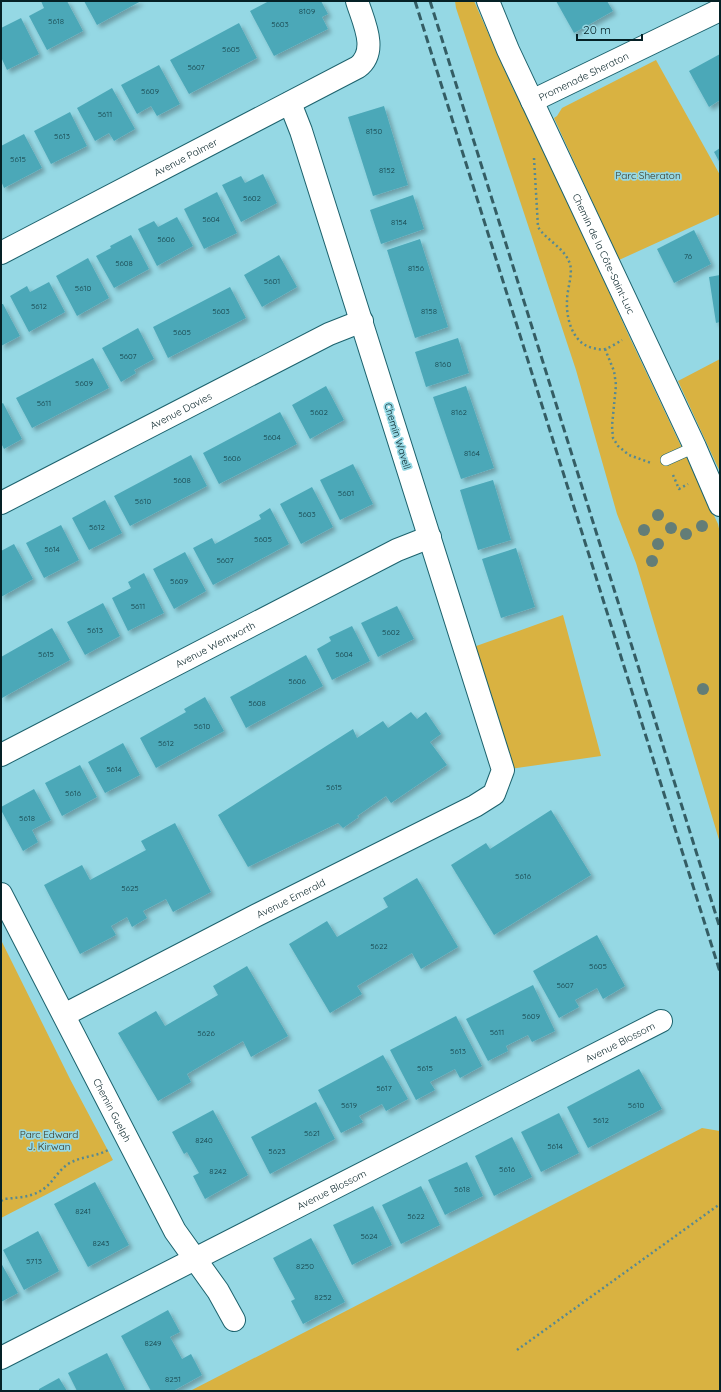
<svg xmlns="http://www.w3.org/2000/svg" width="721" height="1392" font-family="Quicksand,sans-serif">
<defs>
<filter id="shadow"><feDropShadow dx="3.5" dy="3.5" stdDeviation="2" flood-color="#0004"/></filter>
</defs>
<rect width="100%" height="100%" fill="#95d8e4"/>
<path fill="#d9b241" d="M455,1H474L513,89L535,129L629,336L718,524L720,533V843L636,563L617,514L576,370L456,8Z
M656,60L720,175V214L619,260L554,118L557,116L562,108Z
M720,359V472L678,381Z
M563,615L601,756L503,770L465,650Z
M1,940L71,1081L113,1160L1,1218Z
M702,1128L720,1131V1391H190Z"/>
<path fill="#4ca8b8" filter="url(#shadow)" d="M41,1H67L83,31L47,50L29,16L44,8Z
M84,1H141L97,25Z
M269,1H321L328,14L322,17L328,29L274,56L250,11Z
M556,1H607L613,11L574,33Z
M21,18L39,54L7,70L1,57V28Z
M239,23L257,58L189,94L170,60Z
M720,54V100L709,107L689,71Z
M159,65L180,104L157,116L151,106L137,114L121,85Z
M112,88L135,129L114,141L109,133L95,141L77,108Z
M384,106L408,185L373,196L348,117Z
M70,112L87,146L51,164L34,131Z
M24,134L42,168L4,188L1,181V146Z
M720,148V163L714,152Z
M263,174L277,203L241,222L222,185L241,176L245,183Z
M217,192L237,233L204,249L184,209Z
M413,195L424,229L381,244L370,210Z
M177,217L193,246L157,266L138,229L154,221L158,227Z
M694,230L711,264L674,283L657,249Z
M131,235L149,269L114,288L96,256L111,248L110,246Z
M420,239L448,327L415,338L387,250Z
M279,255L297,287L262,307L244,275Z
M88,258L109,298L77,316L56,276Z
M720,275V322L716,323L709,277Z
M49,282L65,312L29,332L10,296L27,286L30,292Z
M230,287L246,318L168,358L153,327Z
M1,304H3L20,336L1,346Z
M138,328L154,359L134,370L136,373L121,382L102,348Z
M458,338L469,373L426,387L415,352Z
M93,358L109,388L32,428L16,398Z
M326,386L344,420L310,439L292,405Z
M466,386L494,468L461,479L433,397Z
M3,403L22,439L4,449L1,443V404Z
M280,412L297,444L219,484L203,453Z
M191,455L207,486L130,526L114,496Z
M353,464L373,504L340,520L320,480Z
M493,480L511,540L478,550L460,490Z
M312,487L333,527L301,544L280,504Z
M105,500L122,533L89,550L72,518Z
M270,508L289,544L213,585L193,548L212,538L215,544L261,519L259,515Z
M61,525L79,560L44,578L26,543Z
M14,544L33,579L1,597V551Z
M516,548L535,607L501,618L482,559Z
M185,552L206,591L174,609L153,569Z
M144,573L164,613L128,631L112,598L131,588L128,582Z
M103,603L120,636L85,655L67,622Z
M397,606L414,639L378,657L361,623Z
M352,626L370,661L332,680L317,649L331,641L329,637Z
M52,628L70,660L2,698L1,657Z
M306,655L323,686L246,728L230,697Z
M205,697L224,731L156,768L140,738L186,712L184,709Z
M411,712L417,719L426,712L441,734L430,742L447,765L391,803L386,796L357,816L359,817L343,828L338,823L248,867L218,815L353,729L357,738L383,721L388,728Z
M123,743L140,775L105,793L88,762Z
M80,765L97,797L62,816L45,783Z
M34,789L51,820L32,830L38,842L23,851L1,810V807Z
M551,810L591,875L494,935L451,865L486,843L490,849Z
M175,823L211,892L173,912L166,899L143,911L147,918L132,927L127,917L111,926L116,935L80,954L44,885L82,865L90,880L146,850L141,841Z
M417,878L458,947L421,969L412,953L357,986L362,994L330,1013L289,944L327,921L337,937L388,907L383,898Z
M597,935L625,986L603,999L597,988L575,1000L579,1007L559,1018L533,971Z
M247,966L288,1036L251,1057L243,1041L187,1074L191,1082L158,1101L118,1033L156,1011L165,1026L218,995L213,986Z
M533,985L555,1031L532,1042L528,1035L506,1046L508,1051L488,1061L466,1019Z
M456,1016L482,1066L460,1078L455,1069L430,1082L435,1090L416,1100L390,1050Z
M383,1055L408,1099L386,1111L382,1104L359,1116L363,1122L341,1133L318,1090Z
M639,1069L662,1109L588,1148L567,1107Z
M316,1102L335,1139L270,1174L251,1137Z
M213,1110L248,1175L205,1199L193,1176L199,1173L187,1152L184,1154L172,1132Z
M559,1113L579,1153L541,1172L521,1132Z
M512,1137L532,1177L494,1196L475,1156Z
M467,1162L483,1196L445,1215L428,1180Z
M95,1182L129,1245L88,1267L54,1204Z
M421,1186L440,1225L401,1244L382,1205Z
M373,1206L392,1245L352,1265L333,1225Z
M38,1231L59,1271L24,1290L3,1250Z
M311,1238L345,1302L303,1324L291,1301L295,1299L273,1258Z
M1,1263L18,1293L1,1302Z
M168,1310L180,1332L170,1337L182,1359L191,1354L202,1375L173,1391H151L121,1336Z
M107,1353L126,1391H77L68,1373Z
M59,1378L67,1391H39V1389Z"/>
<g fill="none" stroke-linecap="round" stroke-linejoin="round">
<defs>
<path id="lane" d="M666,460L695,447"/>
<g id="street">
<path id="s1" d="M488,1L508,50L695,447L720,505"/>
<path id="s2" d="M532,101L720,10"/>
<path id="s3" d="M1,253L358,67C379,51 363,21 357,1"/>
<path id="s4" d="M1,503L329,334L362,321"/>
<path id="s5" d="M1,755L397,550L430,537"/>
<path id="s6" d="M1,894L175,1231L218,1291L234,1320"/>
<path id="s7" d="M64,1015L257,915L475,806L494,794L503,770L301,131L290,103"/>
<path id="s8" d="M1,1358L661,1021"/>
</g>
</defs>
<use href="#lane" stroke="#1c626d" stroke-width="12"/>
<use href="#street" stroke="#1c626d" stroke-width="24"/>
<path stroke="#578992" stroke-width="2.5" stroke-dasharray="2 3" stroke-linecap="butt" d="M534,158L538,227C546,240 565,248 570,264C573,275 567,289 567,301C566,319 573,344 593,348C597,349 601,350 605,349C611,347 617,343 622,340
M605,349L614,371L616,385L612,426L613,438L618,446L629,455L651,463
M673,475L679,489L688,484
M1,1201L4,1199C23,1197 38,1197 51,1182C56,1176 61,1169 68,1164C81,1156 96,1157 108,1150
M517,1350L720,1204"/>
<use href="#lane" stroke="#fff" stroke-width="11"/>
<use href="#street" stroke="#fff" stroke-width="22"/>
<path stroke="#345d64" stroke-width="3" stroke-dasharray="8 4" stroke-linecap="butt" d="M415,1L720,972
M430,1L720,928"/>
</g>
<g fill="#637d77">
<circle cx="658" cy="515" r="6"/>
<circle cx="702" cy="526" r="6"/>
<circle cx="671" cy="528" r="6"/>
<circle cx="644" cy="530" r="6"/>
<circle cx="686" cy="534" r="6"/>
<circle cx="658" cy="544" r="6"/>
<circle cx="652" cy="561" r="6"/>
<circle cx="703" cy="689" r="6"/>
</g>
<g text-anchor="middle" stroke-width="3.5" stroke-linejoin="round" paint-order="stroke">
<g font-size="8" fill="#17434a">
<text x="307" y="14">8109</text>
<text x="56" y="24">5618</text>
<text x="280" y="27">5603</text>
<text x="231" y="52">5605</text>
<text x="196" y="70">5607</text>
<text x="150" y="94">5609</text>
<text x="105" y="117">5611</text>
<text x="374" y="134">8150</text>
<text x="62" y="139">5613</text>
<text x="18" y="162">5615</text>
<text x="387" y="173">8152</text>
<text x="252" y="201">5602</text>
<text x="211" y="222">5604</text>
<text x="399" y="225">8154</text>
<text x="166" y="242">5606</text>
<text x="688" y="259">76</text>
<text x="124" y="266">5608</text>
<text x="416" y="271">8156</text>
<text x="272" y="284">5601</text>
<text x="83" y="291">5610</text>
<text x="39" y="309">5612</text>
<text x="221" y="314">5603</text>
<text x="429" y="314">8158</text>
<text x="182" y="335">5605</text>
<text x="128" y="359">5607</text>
<text x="443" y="367">8160</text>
<text x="84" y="386">5609</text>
<text x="44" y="406">5611</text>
<text x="319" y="415">5602</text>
<text x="459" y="415">8162</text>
<text x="272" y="440">5604</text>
<text x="472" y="456">8164</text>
<text x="232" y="461">5606</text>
<text x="182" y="483">5608</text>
<text x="346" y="496">5601</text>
<text x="143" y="504">5610</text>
<text x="307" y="517">5603</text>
<text x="97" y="530">5612</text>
<text x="263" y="542">5605</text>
<text x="52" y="552">5614</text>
<text x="225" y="563">5607</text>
<text x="179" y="584">5609</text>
<text x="138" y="609">5611</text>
<text x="95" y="633">5613</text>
<text x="391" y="635">5602</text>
<text x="46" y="657">5615</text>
<text x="344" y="657">5604</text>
<text x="297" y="684">5606</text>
<text x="257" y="706">5608</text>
<text x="202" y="729">5610</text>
<text x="166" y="746">5612</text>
<text x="114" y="772">5614</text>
<text x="334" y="790">5615</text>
<text x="73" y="796">5616</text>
<text x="27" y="821">5618</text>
<text x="523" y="879">5616</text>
<text x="130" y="891">5625</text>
<text x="379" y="949">5622</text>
<text x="598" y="969">5605</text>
<text x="565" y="988">5607</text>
<text x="531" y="1019">5609</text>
<text x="497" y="1035">5611</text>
<text x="206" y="1036">5626</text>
<text x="458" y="1054">5613</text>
<text x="425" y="1071">5615</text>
<text x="384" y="1091">5617</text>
<text x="349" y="1108">5619</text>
<text x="636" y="1108">5610</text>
<text x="601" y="1123">5612</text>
<text x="312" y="1136">5621</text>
<text x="204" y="1143">8240</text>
<text x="555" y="1149">5614</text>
<text x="277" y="1154">5623</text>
<text x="507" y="1172">5616</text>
<text x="218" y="1174">8242</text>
<text x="462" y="1192">5618</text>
<text x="83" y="1214">8241</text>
<text x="416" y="1219">5622</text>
<text x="369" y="1239">5624</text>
<text x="101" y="1246">8243</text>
<text x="34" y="1264">5713</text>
<text x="305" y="1269">8250</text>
<text x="323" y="1300">8252</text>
<text x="153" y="1346">8249</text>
<text x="173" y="1382">8251</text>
</g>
<g font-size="10" fill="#052126" stroke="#95d8e4">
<text dy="4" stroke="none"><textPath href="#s2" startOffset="57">Promenade Sheraton</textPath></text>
<text dy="4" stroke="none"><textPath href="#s3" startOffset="208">Avenue Palmer</textPath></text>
<text dy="4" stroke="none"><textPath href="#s1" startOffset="278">Chemin de la Côte-Saint-Luc</textPath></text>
<text dy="4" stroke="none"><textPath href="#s4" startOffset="202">Avenue Davies</textPath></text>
<text transform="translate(398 436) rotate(73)" y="4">Chemin Wavell</text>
<text dy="4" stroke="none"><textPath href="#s5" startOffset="241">Avenue Wentworth</textPath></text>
<text dy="4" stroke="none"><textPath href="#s7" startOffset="255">Avenue Emerald</textPath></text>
<text dy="4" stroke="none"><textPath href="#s8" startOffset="695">Avenue Blossom</textPath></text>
<text dy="4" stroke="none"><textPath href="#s6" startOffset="243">Chemin Guelph</textPath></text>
<text dy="4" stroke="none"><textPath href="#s8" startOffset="371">Avenue Blossom</textPath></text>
</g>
<g font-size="10" fill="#3a331e" stroke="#95d8e4">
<text x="648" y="179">Parc Sheraton</text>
<text x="49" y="1138">Parc Edward<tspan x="49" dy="12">J. Kirwan</tspan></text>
</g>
</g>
<rect width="721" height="1392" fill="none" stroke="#052126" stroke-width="4"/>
<path d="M577 34v6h65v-6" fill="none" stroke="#052126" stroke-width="2"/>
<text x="583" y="34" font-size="12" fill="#052126" stroke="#95d8e4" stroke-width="3" paint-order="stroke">20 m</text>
</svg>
